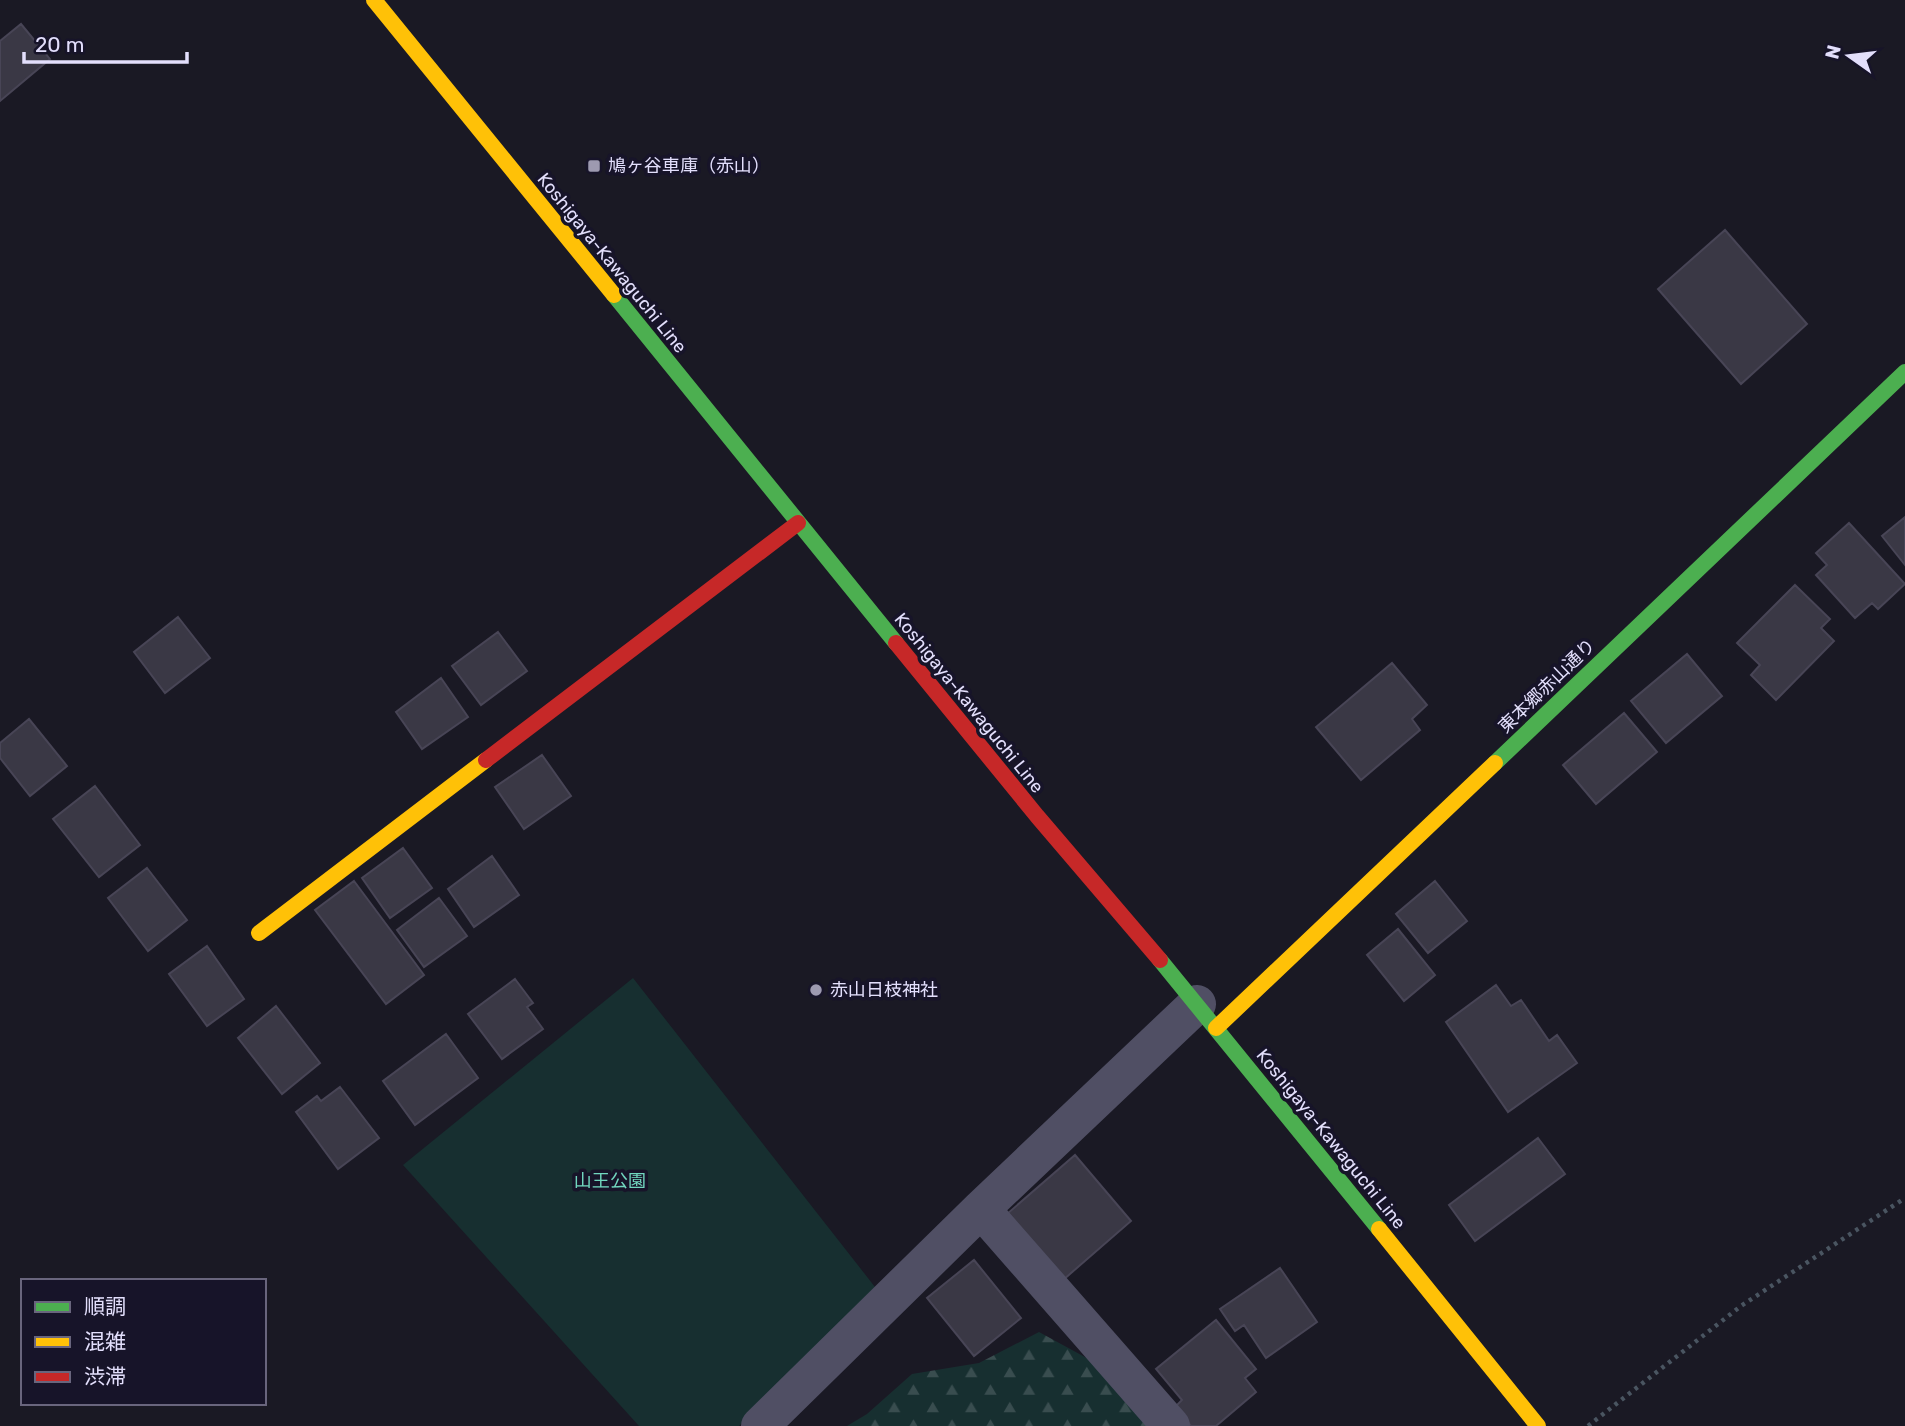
<svg xmlns="http://www.w3.org/2000/svg" width="1905" height="1426" font-family="Rubik,'Noto Sans JP',sans-serif">
<defs>
<pattern id="forest-firs" width="22" height="20" patternUnits="userSpaceOnUse" patternTransform="scale(1.75)"><rect width="22" height="20" fill="#172f30"/><path d="M5 1l3.5 6h-7zM16 11l3.5 6h-7z" fill="#394d4f"/></pattern>
</defs>
<rect width="100%" height="100%" fill="#1a1924"/>
<path fill="#172f30" d="M633,978L875,1287L739,1426H639L403,1165Z"/>
<path fill="url(#forest-firs)" d="M1039,1332L1105,1368L1154,1426H847L867,1414L912,1374L979,1363Z"/>
<path fill="#3a3845" stroke="#484556" stroke-width="2" d="M21,24L50,59L0,101V41Z
M1725,230L1807,324L1741,384L1658,289Z
M1905,517V565L1882,536Z
M1849,523L1905,584L1878,609L1872,603L1855,618L1816,575L1827,565L1816,553Z
M1795,585L1830,619L1821,628L1834,641L1776,700L1751,675L1760,665L1737,643Z
M178,617L210,658L165,693L134,652Z
M498,632L527,671L481,705L452,666Z
M1687,654L1722,696L1666,743L1631,701Z
M1392,663L1427,705L1412,719L1420,730L1361,780L1316,727Z
M441,678L468,717L422,749L396,712Z
M1624,713L1657,752L1596,804L1563,765Z
M29,719L67,766L30,796L0,758V743Z
M542,755L571,796L524,829L495,787Z
M95,786L140,845L99,877L53,819Z
M403,848L432,888L390,918L362,878Z
M492,856L519,895L474,927L448,889Z
M147,868L187,920L148,951L108,898Z
M354,881L424,975L386,1004L315,910Z
M1435,881L1467,921L1428,953L1396,914Z
M439,898L467,936L424,967L397,930Z
M1398,929L1435,975L1404,1001L1367,955Z
M207,946L244,999L207,1026L169,974Z
M515,979L533,1003L527,1007L543,1029L502,1059L468,1014Z
M1496,985L1511,1006L1521,1000L1549,1041L1557,1035L1577,1063L1508,1112L1446,1022Z
M276,1006L320,1063L282,1094L238,1038Z
M446,1034L478,1078L415,1125L383,1081Z
M340,1087L379,1138L338,1169L296,1112L317,1096L321,1101Z
M1538,1138L1565,1174L1475,1241L1449,1205Z
M1075,1155L1131,1221L1063,1280L1007,1214Z
M974,1260L1021,1318L974,1356L927,1298Z
M1280,1268L1317,1322L1266,1358L1244,1325L1235,1331L1220,1309Z
M1216,1320L1256,1369L1245,1378L1256,1392L1216,1426H1191L1175,1407L1182,1400L1156,1369Z"/>
<g fill="none" stroke-linecap="round" stroke-linejoin="round">
<path stroke="#4a5561" stroke-width="4.5" stroke-dasharray="3.5 5" stroke-linecap="butt" d="M1588,1426L1741,1306L1905,1198"/>
<path stroke="#504f64" stroke-width="38" d="M981,1209L1171,1426
M760,1426L981,1209L1197,1004"/>
<path stroke="#4caf50" stroke-width="16" d="M614,295L896,643
M1495,763L1905,372
M1160,960L1379,1229"/>
<path stroke="#ffc107" stroke-width="16" d="M374,0L614,295
M259,933L486,760
M1216,1028L1495,763
M1379,1229L1538,1426"/>
<path stroke="#c62828" stroke-width="16" d="M896,643L1037,816L1160,960
M486,760L798,523"/>
</g>
<g fill="#9d9ab0" stroke="#171429" stroke-width="2.5">
<rect x="587" y="159" width="14" height="14" rx="3.5"/>
<circle cx="816" cy="990" r="7"/>
</g>
<g text-anchor="middle" stroke-width="7" stroke-linejoin="round" paint-order="stroke">
<g font-size="18" fill="#e3dffc" stroke="#171429" text-anchor="start">
<text x="608" y="172">鳩ヶ谷車庫（赤山）</text>
<text x="830" y="996">赤山日枝神社</text>
</g>
<g font-size="18" fill="#e3dffc" stroke="#171429">
<text transform="translate(612 263) rotate(51)" y="6">Koshigaya-Kawaguchi Line</text>
<text transform="translate(1547 686) rotate(-44)" y="6">東本郷赤山通り</text>
<text transform="translate(969 703) rotate(51)" y="6">Koshigaya-Kawaguchi Line</text>
<text transform="translate(1331 1139) rotate(51)" y="6">Koshigaya-Kawaguchi Line</text>
</g>
<g font-size="18" fill="#71d6be" stroke="#171429">
<text x="610" y="1187">山王公園</text>
</g>
</g>
<rect x="21" y="1279" width="245" height="126" fill="#171429" stroke="#69657d" stroke-width="2"/>
<rect x="35" y="1302" width="35" height="10" fill="#4caf50" stroke="#69657d" stroke-width="2"/>
<text x="84" y="1314" font-size="21" fill="#e3dffc">順調</text>
<rect x="35" y="1337" width="35" height="10" fill="#ffc107" stroke="#69657d" stroke-width="2"/>
<text x="84" y="1349" font-size="21" fill="#e3dffc">混雑</text>
<rect x="35" y="1372" width="35" height="10" fill="#c62828" stroke="#69657d" stroke-width="2"/>
<text x="84" y="1384" font-size="21" fill="#e3dffc">渋滞</text>
<g transform="translate(1849 56) rotate(284)" stroke="#171429" stroke-width="5" paint-order="stroke">
<path d="M0-5L12 26L0 18L-12 26Z" fill="#e3dffc"/>
<text y="-10" font-size="19" font-weight="bold" text-anchor="middle" fill="#e3dffc">N</text>
</g>
<path d="M24 52v10h163v-10" fill="none" stroke="#e3dffc" stroke-width="3.5"/>
<text x="35" y="52" font-size="21" fill="#e3dffc" stroke="#171429" stroke-width="5" paint-order="stroke">20 m</text>
</svg>
